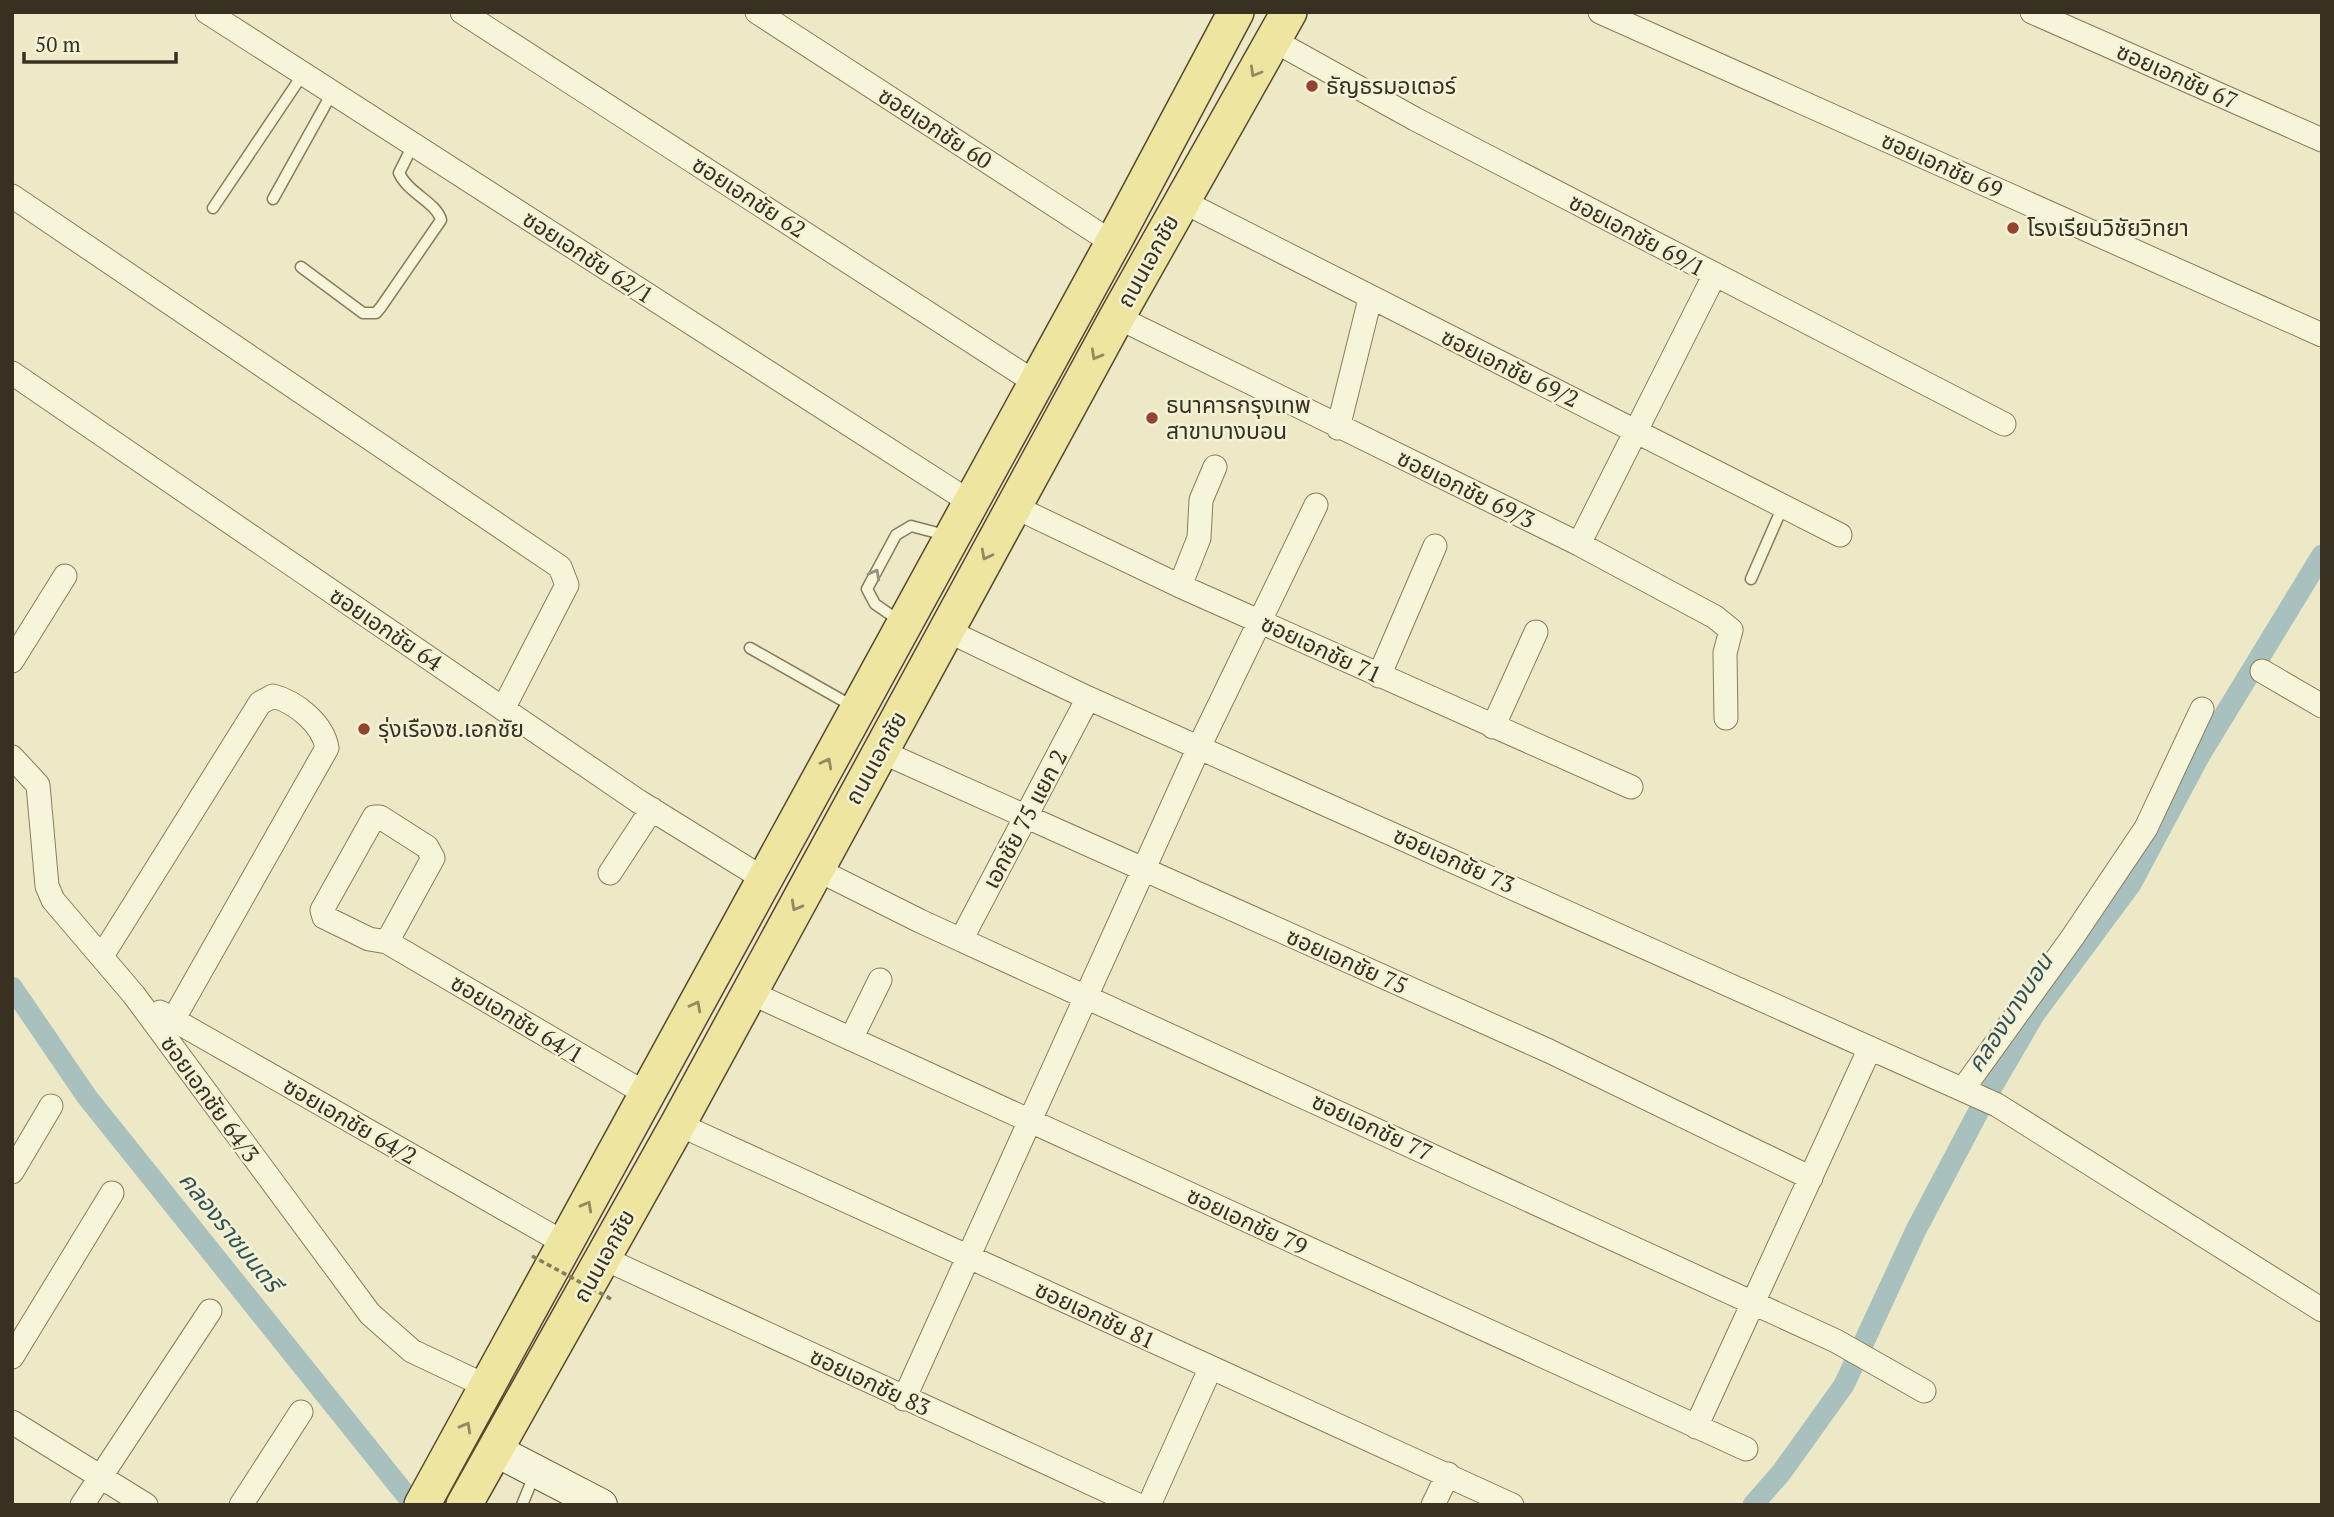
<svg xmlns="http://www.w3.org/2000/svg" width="2334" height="1517" font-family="'PT Serif','Noto Sans Thai',serif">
<rect width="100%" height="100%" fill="#ede9c6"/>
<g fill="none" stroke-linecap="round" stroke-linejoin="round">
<path stroke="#a8c0be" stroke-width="21" d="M12,987L87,1097L414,1505
M1753,1505L1781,1473L1844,1385L1916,1230L1984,1101L2034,1015L2131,884L2200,755L2322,555"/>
<defs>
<path id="lane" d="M273,199L332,93
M213,208L303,74
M301,267L363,313H376L381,307L441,220C437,203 408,193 399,173L413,145
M1751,579L1783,506
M901,622L875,604L867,589L896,535L911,526L949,536
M750,648L854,707
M522,1505L535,1473"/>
<path id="street" d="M207,12L970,502
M462,12L1036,383
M757,12L1113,243
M1600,12L2322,335
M2032,12L2322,140
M1273,40L1415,119L2004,424
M12,196L560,567L567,585L503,709
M1182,201L1840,535
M1117,317L1579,544L1715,617L1731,630L1725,653L1726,718
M12,373L638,801L764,879
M1338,428L1370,299
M1013,506L1180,586L1631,787
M1579,544L1714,276
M1180,586L1199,538L1201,500L1215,467
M946,630L1088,698L1997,1105L2322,1310
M12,661L65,576
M2262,671L2322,706
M1379,676L1435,546
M1493,727L1536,632
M880,751L1549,1051L1811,1178
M12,757L38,785L47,886L53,900L134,995L370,1314L412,1351L488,1387
M816,869L920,921L1836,1341L1924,1391
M610,873L652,809
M961,940L1088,698
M387,942L433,858L427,847L380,817H374L322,910L324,917L369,939L387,942L648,1095
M102,956L260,703L273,696C296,702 323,724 327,748L173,1020
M749,992L1746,1449
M160,1012L566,1244
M851,1039L880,980
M1963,1089L2072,938L2146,828L2202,709
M678,1124L1512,1505
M12,1172L51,1106
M603,1258L1138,1505
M12,1357L112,1193
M904,1399L1199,747L1316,505
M12,1422L146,1505
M1696,1427L1870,1048
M82,1505L210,1311
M241,1505L301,1412
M1149,1505L1210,1369
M1433,1505L1448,1474"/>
<path id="secondary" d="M495,1450L601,1505"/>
<path id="primary" d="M422,1505L1113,243L1236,12
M464,1505L678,1124L1117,317L1289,12"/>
</defs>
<use href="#lane" stroke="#877c5d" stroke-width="13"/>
<use href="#street" stroke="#877c5d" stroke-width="25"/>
<use href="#secondary" stroke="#695d40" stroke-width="34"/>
<use href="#primary" stroke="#554931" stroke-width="38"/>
<use href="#lane" stroke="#f7f5d9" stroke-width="10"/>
<use href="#street" stroke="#f7f5d9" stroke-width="23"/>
<use href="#secondary" stroke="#f7f5d9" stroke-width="32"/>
<use href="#primary" stroke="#eee5a0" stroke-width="35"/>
<path stroke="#877c5d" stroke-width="3.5" stroke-dasharray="5 3.5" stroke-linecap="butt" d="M532,1256L611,1299"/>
</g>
<defs><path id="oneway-chevron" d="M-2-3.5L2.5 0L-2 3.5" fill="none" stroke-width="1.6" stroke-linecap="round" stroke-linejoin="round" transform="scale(1.75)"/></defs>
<g stroke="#938a60">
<use href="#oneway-chevron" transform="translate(1255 72) rotate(120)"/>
<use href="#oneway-chevron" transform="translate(1096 355) rotate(119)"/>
<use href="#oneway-chevron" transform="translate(986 555) rotate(118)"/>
<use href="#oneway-chevron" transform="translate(827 763) rotate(-62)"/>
<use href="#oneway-chevron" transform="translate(796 906) rotate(119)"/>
<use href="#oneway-chevron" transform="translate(696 1006) rotate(-62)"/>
<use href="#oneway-chevron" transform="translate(587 1206) rotate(-61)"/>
<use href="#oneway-chevron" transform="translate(466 1427) rotate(-61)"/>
</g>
<use stroke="#98927c" href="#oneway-chevron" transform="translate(875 574) rotate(-62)"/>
<g fill="#94432f" stroke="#f4f2d6" stroke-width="2.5">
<circle cx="1312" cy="86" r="7"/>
<circle cx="2013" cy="228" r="7"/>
<circle cx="1152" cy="418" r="7"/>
<circle cx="364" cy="729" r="7"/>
</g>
<g text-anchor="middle" stroke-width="5" stroke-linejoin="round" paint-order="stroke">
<g font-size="23" fill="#383020" stroke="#f4f2d6">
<text transform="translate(2177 76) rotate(24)" y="8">ซอยเอกชัย 67</text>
<text transform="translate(935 128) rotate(33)" y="8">ซอยเอกชัย 60</text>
<text transform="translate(1942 165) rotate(24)" y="8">ซอยเอกชัย 69</text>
<text transform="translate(749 197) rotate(33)" y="8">ซอยเอกชัย 62</text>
<text transform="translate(1637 235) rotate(28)" y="8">ซอยเอกชัย 69/1</text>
<text transform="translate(588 257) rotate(33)" y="8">ซอยเอกชัย 62/1</text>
<text transform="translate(1148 261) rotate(-61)" y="8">ถนนเอกชัย</text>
<text transform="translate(1510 368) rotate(26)" y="8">ซอยเอกชัย 69/2</text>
<text transform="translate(1466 489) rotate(26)" y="8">ซอยเอกชัย 69/3</text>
<text transform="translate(386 629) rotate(34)" y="8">ซอยเอกชัย 64</text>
<text transform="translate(1321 649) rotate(25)" y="8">ซอยเอกชัย 71</text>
<text transform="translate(876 758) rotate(-61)" y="8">ถนนเอกชัย</text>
<text transform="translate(1025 819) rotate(-62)" y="8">เอกชัย 75 แยก 2</text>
<text transform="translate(1454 860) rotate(24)" y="8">ซอยเอกชัย 73</text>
<text transform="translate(1347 961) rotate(24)" y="8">ซอยเอกชัย 75</text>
<text transform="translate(517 1019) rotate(31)" y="8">ซอยเอกชัย 64/1</text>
<text transform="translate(210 1099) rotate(54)" y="8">ซอยเอกชัย 64/3</text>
<text transform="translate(350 1121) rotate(30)" y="8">ซอยเอกชัย 64/2</text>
<text transform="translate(1372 1127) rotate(25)" y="8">ซอยเอกชัย 77</text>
<text transform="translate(1247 1221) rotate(25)" y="8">ซอยเอกชัย 79</text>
<text transform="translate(604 1256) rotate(-61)" y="8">ถนนเอกชัย</text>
<text transform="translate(1095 1315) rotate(25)" y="8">ซอยเอกชัย 81</text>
<text transform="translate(870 1382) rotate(25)" y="8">ซอยเอกชัย 83</text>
</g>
<g font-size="23" fill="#383020" stroke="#f4f2d6" text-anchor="start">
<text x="1326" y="94">ธัญธรมอเตอร์</text>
<text x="2027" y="236">โรงเรียนวิชัยวิทยา</text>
<text x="1166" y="413">ธนาคารกรุงเทพ<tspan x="1166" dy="26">สาขาบางบอน</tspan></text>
<text x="378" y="737">รุ่งเรืองซ.เอกชัย</text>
</g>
<g font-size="24" font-style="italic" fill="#305257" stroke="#f4f2d6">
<text transform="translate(2010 1013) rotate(-57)" y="8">คลองบางบอน</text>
<text transform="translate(230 1232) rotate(51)" y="8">คลองราชมนตรี</text>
</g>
</g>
<rect width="2334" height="1517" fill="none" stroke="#383020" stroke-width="28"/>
<path d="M24 52v10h152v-10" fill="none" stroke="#383020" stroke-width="3.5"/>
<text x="35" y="52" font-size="21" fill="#383020" stroke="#f4f2d6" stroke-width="5" paint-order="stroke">50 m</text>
</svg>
